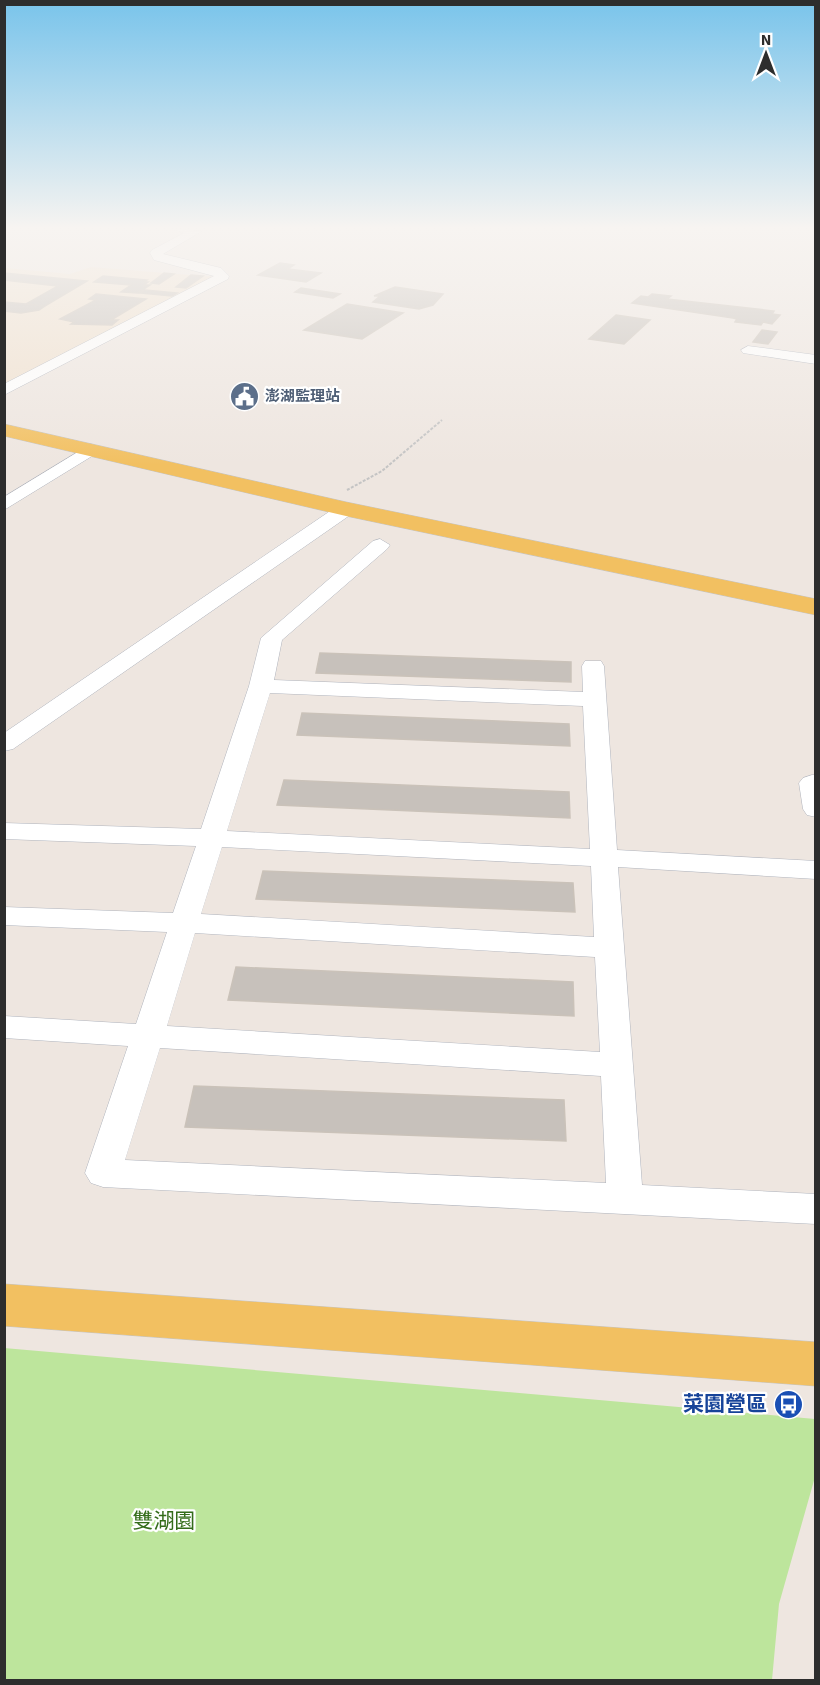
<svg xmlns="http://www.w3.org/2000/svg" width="820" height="1685" font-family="'Source Sans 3','Noto Sans TC',sans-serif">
<rect width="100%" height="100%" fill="#eee6e0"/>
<path fill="#f0e1cf" d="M91,267L215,277L5,384V268L70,274Z"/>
<path fill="#bde59c" d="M4,1348L815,1419V1477L779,1604L772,1680H5Z"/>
<path fill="#c7c1bb" stroke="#cac2b9" stroke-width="1.5" d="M280,263L294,265L288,269L321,273L306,282L258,275Z
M4,273L87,281L45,306L26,304L58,286L4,280Z
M164,273L174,274L159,284L151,283Z
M191,275L203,276L186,288L176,287Z
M103,276L147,280L144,282H148L144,285H150L138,293L121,292L131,285L94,282Z
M395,287L443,294L433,305L419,309L373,302L380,296H374Z
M301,288L340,294L333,298L295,292Z
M145,290L177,293L172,296L140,293Z
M96,294L146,299L111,320H118L112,325L71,324L74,322L60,319L96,300L89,299Z
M652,294L671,296L667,299L774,311L772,314L780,315L772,324L763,322L761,325L735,322L737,319L733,318L632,303L641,296L648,297Z
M4,302L26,304L45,306L39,310L21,313L4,311Z
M347,304L403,313L362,339L304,330Z
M616,315L650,320L624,344L589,339Z
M762,330L777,332L768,344L753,342Z
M320,653L571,662V682L316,673Z
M302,713L569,724L570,746L297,735Z
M284,780L569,792L570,818L277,805Z
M263,871L573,883L575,912L256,899Z
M236,967L573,982L574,1016L228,1000Z
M194,1086L564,1100L566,1141L185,1127Z"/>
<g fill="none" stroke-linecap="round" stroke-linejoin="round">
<defs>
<path id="minor" d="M174,229L202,231L163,254L221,268L229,276L228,279L4,395V384L214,276L154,260L150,253L152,250L184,233Z
M748,346L816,355V364L743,353L741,350Z
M91,444L100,449L97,453L4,510V497Z
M346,503L353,505L355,509L353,513L13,749L4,751V733L339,505Z
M380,539L390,545L387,549L282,640L274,680L583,692L582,666L585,661H601L604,666L617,850L816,861V879L618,867L642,1185L816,1194V1224L103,1187L91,1183L85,1173L128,1046L4,1038V1016L136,1024L167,932L4,925V907L173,913L196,846L4,839V823L201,829L249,686L261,638L373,541ZM270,693L583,706L590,849L227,831ZM222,847L591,866L594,937L201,914ZM195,933L595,957L600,1052L167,1026ZM160,1048L601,1076L606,1183L125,1160Z
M812,775H816V817L807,815L803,809L799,783L803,778Z"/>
<path id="major" d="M4,424L346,502L816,599V615L346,516L4,436Z
M4,1284L816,1342V1386L4,1326Z"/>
</defs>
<use href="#minor" stroke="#b0b4bd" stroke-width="1"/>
<use href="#major" stroke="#c4c4c4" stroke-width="1"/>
<path stroke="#c4c4c4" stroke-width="2" stroke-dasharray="3 1.5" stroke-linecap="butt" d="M347,490L382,471L442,420"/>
<use href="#minor" fill="#fff" fill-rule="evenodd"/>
<use href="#major" fill="#f2c061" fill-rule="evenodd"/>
</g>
<linearGradient id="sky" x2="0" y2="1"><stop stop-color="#79c4eb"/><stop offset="0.49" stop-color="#f7f4f1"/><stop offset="1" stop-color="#f7f4f1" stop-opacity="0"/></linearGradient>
<rect width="820" height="465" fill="url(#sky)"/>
<defs>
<symbol id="civic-disc" viewBox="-11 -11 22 22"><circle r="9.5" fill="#5c6f8a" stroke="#fff"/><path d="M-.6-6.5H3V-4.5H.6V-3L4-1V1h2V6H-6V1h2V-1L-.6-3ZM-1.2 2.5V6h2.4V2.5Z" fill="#fff"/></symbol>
<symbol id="bus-disc" viewBox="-11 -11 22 22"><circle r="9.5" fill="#1a4fb4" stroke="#fff"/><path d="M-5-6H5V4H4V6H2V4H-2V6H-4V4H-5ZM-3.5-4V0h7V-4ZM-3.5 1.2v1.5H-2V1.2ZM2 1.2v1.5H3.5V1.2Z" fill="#fff"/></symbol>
</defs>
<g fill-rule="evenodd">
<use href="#civic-disc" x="228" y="380" width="33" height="33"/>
<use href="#bus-disc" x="772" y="1388" width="33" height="33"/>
</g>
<g text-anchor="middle" stroke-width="4.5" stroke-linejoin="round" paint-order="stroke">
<g font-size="15" font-weight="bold" fill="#4e5e75" stroke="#fff" text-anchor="start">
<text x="265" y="401">澎湖監理站</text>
</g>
<g font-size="21" font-weight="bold" fill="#164399" stroke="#fff" text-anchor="end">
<text x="767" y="1411">菜園營區</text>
</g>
<g font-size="21" fill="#346c1a" stroke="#fff">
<text x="164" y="1528">雙湖園</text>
</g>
</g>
<rect width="820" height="1685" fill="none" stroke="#2d2d2d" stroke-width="12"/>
<g transform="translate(766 54)" stroke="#ffffff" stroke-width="4.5" paint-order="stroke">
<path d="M0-4.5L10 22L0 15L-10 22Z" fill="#2d2d2d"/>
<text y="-9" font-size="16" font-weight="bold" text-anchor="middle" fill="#2d2d2d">N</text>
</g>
</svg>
